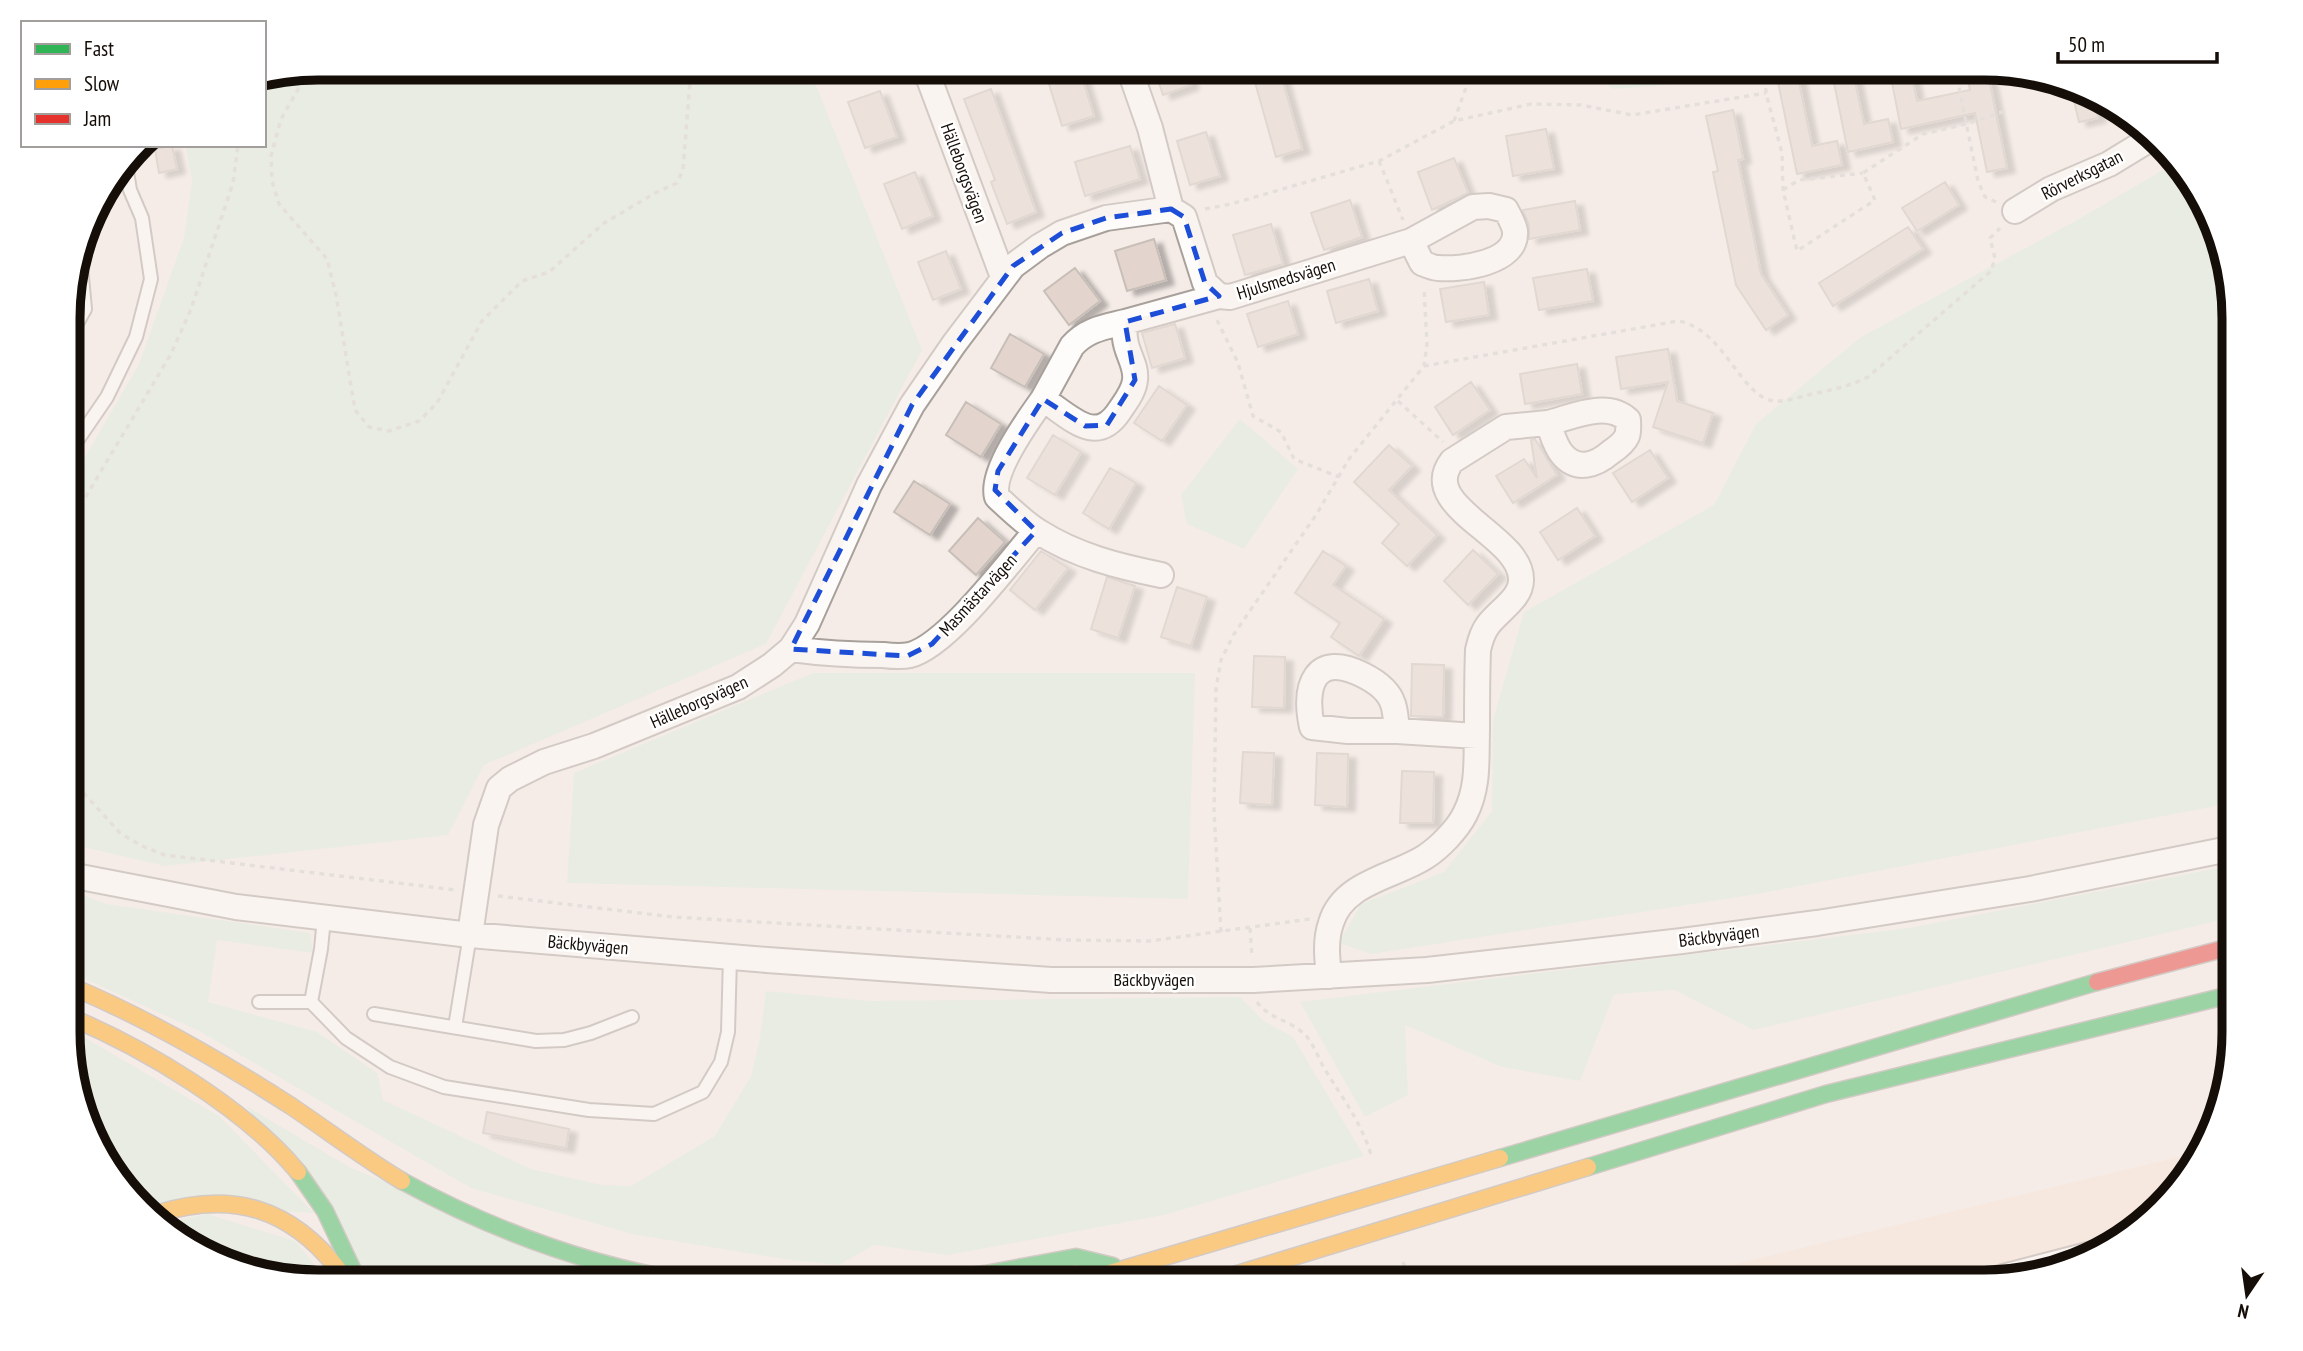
<svg xmlns="http://www.w3.org/2000/svg" width="2303" height="1351" font-family="'PT Sans Narrow',sans-serif">
<defs>
<filter id="shadow"><feDropShadow dx="8" dy="4.5" stdDeviation="2" flood-color="#0004"/></filter>
</defs>
<rect width="100%" height="100%" fill="#f5ece7"/>
<path fill="#f9e2d5" d="M2203,1151L2201,1158L2110,1249L2000,1282H1661Z"/>
<path fill="#daeadb" d="M319,68H809L922,350L766,644L484,765L448,835L165,866L70,844V483L139,364L184,238L192,181L185,145H264V79Z
M1580,68H1744L1743,79L1614,89Z
M2175,163L2193,180L2234,302V800L2211,807L1757,894L1371,954L1339,943L1361,904L1444,872L1492,811L1493,720L1524,612L1714,505L1756,424L1861,337L2079,219Z
M1240,419L1298,469L1244,549L1187,524L1181,495Z
M813,673H1195L1188,899L567,883L574,773Z
M2234,865V917L1753,1030L1675,990L1614,994L1580,1081L1502,1067L1405,1025L1408,1095L1365,1117L1300,1002L1909,928Z
M70,890L106,904L310,933L313,953L217,940L208,1002L317,1032L377,1073L383,1100L531,1169L602,1185L631,1186L715,1136L751,1076L760,1038L766,991L870,1001L1240,997L1264,1021L1293,1037L1364,1156L1164,1215L948,1255L874,1245L839,1265L784,1259L632,1234L471,1188L199,1031L70,972Z
M70,1029L219,1116L314,1213L143,1202L110,1171L70,1065Z
M246,1106L351,1168L641,1283H371Z
M207,1214L295,1241L330,1283H318L193,1249L165,1223Z"/>
<path fill="#e3d5cd" stroke="#c8bfb9" stroke-width="2" filter="url(#shadow)" d="M1044,68H1079L1094,116L1062,126Z
M1154,68H1186L1191,85L1163,95Z
M1251,68H1279L1302,149L1276,157Z
M1775,68H1796L1812,146L1837,141L1842,165L1797,174Z
M1831,68H1852L1864,124L1888,119L1893,142L1848,152Z
M1966,68L1987,69L2007,168L1987,172L1975,113L1901,129L1891,77L1911,73L1917,101L1970,90Z
M991,89L1036,212L1007,224L991,182L995,180L964,99Z
M880,91L897,137L865,148L848,102Z
M2072,92L2094,98L2098,118L2079,122Z
M1733,110L1743,159L1738,160L1761,274L1788,315L1766,330L1736,285L1713,172L1718,171L1706,116Z
M1546,129L1554,169L1513,176L1506,136Z
M1206,132L1220,176L1190,185L1177,141Z
M172,146L177,169L159,173L155,149Z
M1130,146L1140,179L1085,196L1075,162Z
M1454,158L1468,193L1432,210L1418,172Z
M915,172L933,216L902,229L884,184Z
M1945,182L1959,205L1917,231L1902,208Z
M1350,200L1362,237L1324,250L1311,213Z
M1575,201L1580,230L1529,239V225L1523,210Z
M1271,224L1283,264L1245,275L1233,235Z
M1908,227L1923,249L1833,306L1819,283Z
M1154,239L1166,280L1127,291L1115,251Z
M946,251L961,289L933,300L918,262Z
M1075,268L1100,301L1069,325L1044,291Z
M1587,269L1593,301L1539,310L1533,278Z
M1369,279L1378,311L1336,323L1327,291Z
M1484,282L1489,315L1446,322L1440,289Z
M1288,301L1298,334L1258,347L1247,314Z
M1175,324L1185,358L1152,368L1142,333Z
M1010,334L1044,354L1025,387L991,368Z
M1668,349L1677,401L1713,413L1703,443L1653,427L1668,382L1621,389L1616,357Z
M1577,364L1582,394L1525,404L1520,374Z
M1471,382L1490,410L1453,435L1435,407Z
M1159,386L1187,405L1162,441L1134,423Z
M966,402L1001,424L981,457L946,435Z
M1053,435L1081,452L1055,495L1027,478Z
M1535,439L1557,475L1513,503L1496,476L1524,459L1537,478L1531,440Z
M1389,445L1412,466L1389,490L1437,535L1407,566L1382,543L1399,524L1354,482Z
M1650,450L1668,478L1632,502L1613,473Z
M1110,468L1136,483L1109,529L1083,513Z
M914,481L950,504L930,535L894,512Z
M1577,508L1595,536L1558,560L1540,532Z
M978,518L1005,542L976,575L949,551Z
M1473,550L1498,574L1468,605L1444,581Z
M1041,551L1068,568L1035,610L1010,590Z
M1323,551L1346,566L1333,585L1384,619L1359,656L1331,637L1340,623L1295,593Z
M1107,577L1135,586L1118,638L1091,629Z
M1177,587L1207,597L1191,646L1161,637Z
M1254,656L1285,657L1284,708L1252,707Z
M1412,664L1444,665L1443,717L1411,716Z
M1243,752L1274,753L1272,805L1240,803Z
M1317,753L1348,754L1347,807L1315,805Z
M1402,771L1434,772L1433,823H1400Z
M487,1112L569,1129L566,1148L483,1133Z"/>
<g fill="none" stroke-linecap="round" stroke-linejoin="round">
<defs>
<path id="lane" d="M76,325L85,309L80,255
M70,451L107,397L136,337L151,279L142,218L130,190L126,166
M324,918L321,949L311,1002L346,1038L390,1067L444,1087L589,1110L654,1114L703,1092L721,1062L728,1032L730,957
M259,1002H311
M374,1014L536,1041L564,1040L591,1033L632,1017
M455,1027L470,935
M1960,1282L2118,1241"/>
<path id="street" d="M925,68L1003,277
M1171,209L1184,217L1205,283L1219,296L1230,297L1411,241L1473,207L1489,206L1506,210C1509,216 1514,224 1515,231C1518,263 1461,270 1438,268C1433,268 1427,265 1422,263L1411,241
M2015,211L2051,189L2109,164L2150,139
M1125,322L1219,296
M1043,399L1072,346C1087,329 1105,327 1125,322C1125,327 1124,333 1125,338C1126,353 1137,365 1135,380C1134,391 1126,401 1120,410C1096,447 1071,417 1043,399C1028,420 990,472 997,497C1010,509 1024,523 1039,532C1077,556 1117,566 1161,575
M791,649C821,653 852,655 883,655C891,656 901,657 910,655C948,645 1009,562 1036,531
M1397,731C1396,723 1396,713 1393,704C1389,691 1375,681 1363,675C1315,651 1303,685 1312,727L1348,731H1397L1477,736
M70,875L236,907L470,935L767,960L1051,980H1253L1427,970L1682,941L1817,923L2030,889L2234,848
M470,935L486,825L499,788L510,779L544,762L594,746L738,687L772,665L791,649L807,624L869,485L912,405L954,344L1013,266L1040,246L1062,233L1106,218L1171,209L1150,128L1129,68
M1329,976C1327,958 1325,940 1331,923C1343,882 1394,877 1425,857C1439,848 1457,830 1465,814C1479,787 1476,760 1477,730C1477,703 1477,677 1478,650C1480,641 1482,633 1488,625C1498,611 1522,598 1521,579C1521,535 1417,507 1452,461L1506,427L1548,423C1552,433 1555,446 1562,454C1577,472 1596,465 1611,452C1617,448 1624,443 1627,436C1629,431 1628,425 1628,420C1607,400 1572,417 1548,423"/>
<path id="fast" d="M1500,1158L2097,982
M1588,1167L1826,1094L2234,994
M298,1172L325,1211L359,1283
M402,1181C494,1231 591,1267 695,1283
M919,1283L985,1274L1076,1257L1113,1266"/>
<path id="slow" d="M70,986C147,1018 221,1061 291,1106C328,1131 364,1158 402,1181
M70,1017C146,1049 245,1108 298,1172
M156,1214C233,1190 292,1208 341,1273
M1211,1282L1588,1167
M1076,1283L1500,1158"/>
<path id="jam" d="M2097,982L2234,946"/>
</defs>
<use href="#lane" stroke="#a8a09b" stroke-width="16"/>
<use href="#street" stroke="#a8a09b" stroke-width="28"/>
<use href="#fast" stroke="#a8a09b" stroke-width="19"/>
<use href="#slow" stroke="#a8a09b" stroke-width="19"/>
<use href="#jam" stroke="#a8a09b" stroke-width="19"/>
<path stroke="#d0cecd" stroke-width="3.5" stroke-dasharray="5 5" stroke-linecap="butt" d="M321,68L300,86L281,119L271,156L272,181L279,204L327,259L336,295L355,410L369,427L389,431L419,421L437,403L482,321L522,281L549,272L604,223L657,192L677,183L683,170L691,68
M1765,68L1766,93L1782,153L1783,190L1797,251L1875,200L1863,173L1923,134L1966,124L2005,111
M1955,68L1978,181L1985,197L1996,202
M1454,121L1473,68
M1379,161L1403,220
M1783,190L1799,180L1863,173
M1205,209L1231,204L1379,161L1454,121L1531,104L1581,105L1632,115L1766,93
M1217,320L1238,363L1253,416L1281,432L1294,459L1339,477
M1424,366L1678,321C1724,328 1741,399 1775,401C1786,402 1800,397 1812,394C1832,390 1850,386 1868,377L1991,271L1995,258L1990,238L2000,228
M1398,401L1443,442
M70,523L171,354L191,309L233,183L238,145
M70,778L120,833L142,846L165,855L456,890
M498,896L673,917L1066,940L1150,941L1310,919
M1250,928L1252,957
M1221,932L1214,812L1216,689L1221,660L1234,634L1316,515L1349,459L1424,366L1427,344L1424,288
M1257,1002C1267,1017 1288,1020 1302,1032C1312,1040 1318,1057 1324,1068C1343,1099 1362,1123 1372,1158
M1403,1262L1410,1282
M1792,1282C1822,1273 1853,1264 1882,1282"/>
<use href="#lane" stroke="#fefcfb" stroke-width="12"/>
<use href="#street" stroke="#fefcfb" stroke-width="24"/>
<use href="#fast" stroke="#30b455" stroke-width="16"/>
<use href="#slow" stroke="#ff9f0a" stroke-width="16"/>
<use href="#jam" stroke="#e5322d" stroke-width="16"/>
</g>
<path d="M0 0H2303V1351H0ZM1171,209L1184,217L1205,283L1219,296L1125,322L1135,380L1107,425L1085,426L1043,399L998,471L995,490L1036,531L932,644L907,656L791,649L912,405L1013,266L1062,233L1106,218Z" fill="#f5ece7" fill-opacity=".55" fill-rule="evenodd"/>
<path fill="none" stroke="#1d4ed8" stroke-width="5" stroke-dasharray="14 9" stroke-linejoin="round" d="M1171,209L1184,217L1205,283L1219,296L1125,322L1135,380L1107,425L1085,426L1043,399L998,471L995,490L1036,531L932,644L907,656L791,649L912,405L1013,266L1062,233L1106,218Z"/>
<g text-anchor="middle" stroke-width="5" stroke-linejoin="round" paint-order="stroke">
<g font-size="18" fill="#150d07" stroke="#fff">
<text transform="translate(964 173) rotate(70)" y="6">Hälleborgsvägen</text>
<text transform="translate(2082 175) rotate(-27)" y="6">Rörverksgatan</text>
<text transform="translate(1286 279) rotate(-17)" y="6">Hjulsmedsvägen</text>
<text transform="translate(978 595) rotate(-47)" y="6">Masmästarvägen</text>
<text transform="translate(699 702) rotate(-24)" y="6">Hälleborgsvägen</text>
<text transform="translate(1719 936) rotate(-7)" y="6">Bäckbyvägen</text>
<text transform="translate(588 945) rotate(5)" y="6">Bäckbyvägen</text>
<text x="1154" y="986">Bäckbyvägen</text>
</g>
</g>
<path d="M0 0H2303V1351H0ZM318 80H1984A238 238 0 0 1 2222 318V1032A238 238 0 0 1 1984 1270H318A238 238 0 0 1 80 1032V318A238 238 0 0 1 318 80Z" fill="#fff" fill-rule="evenodd"/>
<path fill="none" stroke="#150d07" stroke-width="9" d="M318 80H1984A238 238 0 0 1 2222 318V1032A238 238 0 0 1 1984 1270H318A238 238 0 0 1 80 1032V318A238 238 0 0 1 318 80Z"/>
<rect x="21" y="21" width="245" height="126" fill="#ffffff" stroke="#a19e9c" stroke-width="2"/>
<rect x="35" y="44" width="35" height="10" fill="#30b455" stroke="#a19e9c" stroke-width="2"/>
<text x="84" y="56" font-size="21" fill="#150d07">Fast</text>
<rect x="35" y="79" width="35" height="10" fill="#ff9f0a" stroke="#a19e9c" stroke-width="2"/>
<text x="84" y="91" font-size="21" fill="#150d07">Slow</text>
<rect x="35" y="114" width="35" height="10" fill="#e5322d" stroke="#a19e9c" stroke-width="2"/>
<text x="84" y="126" font-size="21" fill="#150d07">Jam</text>
<g transform="translate(2247 1295) rotate(193)" stroke="#ffffff" stroke-width="5" paint-order="stroke">
<path d="M0-5L12 26L0 18L-12 26Z" fill="#150d07"/>
<text y="-10" font-size="19" font-weight="bold" text-anchor="middle" fill="#150d07">N</text>
</g>
<path d="M2058 52v10h159v-10" fill="none" stroke="#150d07" stroke-width="3.5"/>
<text x="2068" y="52" font-size="21" fill="#150d07" stroke="#ffffff" stroke-width="5" paint-order="stroke">50 m</text>
</svg>
